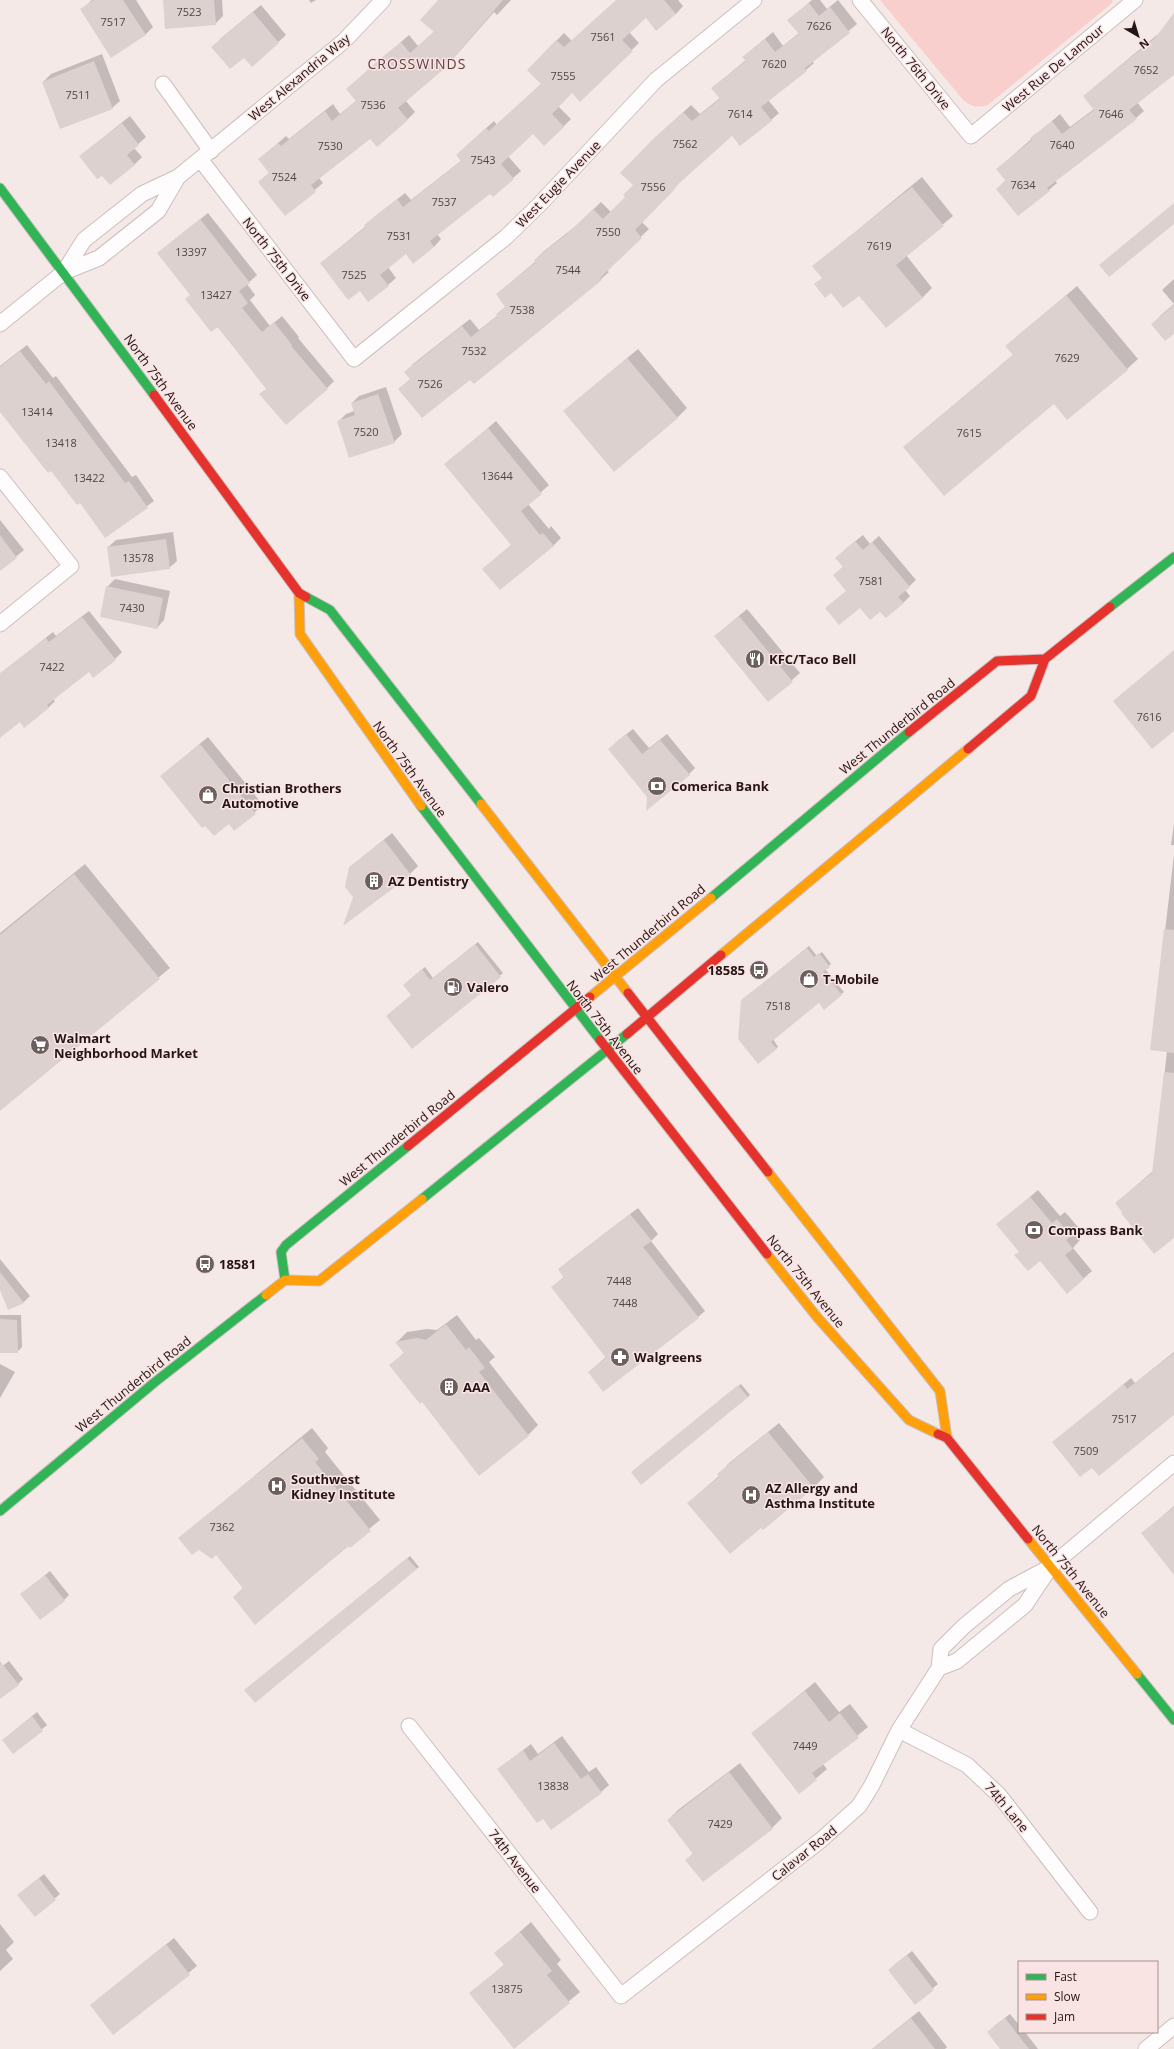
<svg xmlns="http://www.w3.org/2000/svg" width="1174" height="2049" font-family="'Open Sans',sans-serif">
<rect width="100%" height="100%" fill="#f5e9e8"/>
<path fill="#f9cfcd" d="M880,0H1113L1111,4L988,105C978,108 972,107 964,101Z"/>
<path fill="#0003" d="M92,0H136L153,27L145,35L82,9Z
M164,0H222L223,16L215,24Z
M309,0H316L311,3Z
M439,0H511L497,15L494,12L452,60L406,101L415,112L408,119L377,145L371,138L319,178L323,183L285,215L259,182L270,172L260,159L286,136L289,139L333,104L340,114L357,100L355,82L409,35L418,46L435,31Z
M617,0H678L683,6L676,14L646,17L629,32L639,43L580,100L572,92L558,106L571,119L563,127L533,133L508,156L521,171L493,196L490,193L437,234L441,239L434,247L406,253L388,267L396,278L388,285L360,290L321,263L366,226L365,225L373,218L405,193L411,200L462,160L465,147L494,121L497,125L542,83L528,70L564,33L572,41Z
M812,0H820L827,9L838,0L857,24L812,61L814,63L806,70L768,100L779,113L771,120L732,135L682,180L642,222L649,229L607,270L609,272L601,279L474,383L471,379L400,389L411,378L406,372L413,364L470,319L479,330L498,315L506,306L497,294L536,261L535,260L543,252L577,225L601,202L611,212L627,197L634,185L662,132L691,105L700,114L720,98L712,88L746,60L743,57L773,32L783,46L799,33L789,20Z
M261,5L286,35L252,66L244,56L220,39Z
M1157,35L1174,56V73L1137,102L1144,111L1136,118L1055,180L1057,183L1049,190L1018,215L997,189L1006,180L997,169L1060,114L1070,127L1094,109L1092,89Z
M102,54L120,101L112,108L43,82L51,74Z
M130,116L146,137L134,148L142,157L134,165L102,174L80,156Z
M922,177L953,216L906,255L932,288L922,298L859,294L823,277L814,266Z
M208,213L257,275L247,284L255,295L250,300L270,326L282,316L299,337L298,338L334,381L327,388H267L158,253Z
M1174,279V304L1162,290Z
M1077,286L1138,359L1127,369L1067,419L1054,403L904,447L1014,354L1007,346Z
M1174,304V332L1153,324L1161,315Z
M27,345L53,378L56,376L132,477L136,475L154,501L105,537L81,501L0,411V366Z
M638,349L687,408L677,418L564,411Z
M386,387L402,434L394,442L338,422L346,414L354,411L352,403L359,396Z
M496,421L549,485L528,504L549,529L551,526L561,538L553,546L483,569L512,544L446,464Z
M0,520L24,550L0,570Z
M173,532L177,561L169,568L108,547L116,540Z
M863,535L870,544L879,536L916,580L905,590L910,596L903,603L880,610L860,607L826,608L847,591L834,575L844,566L843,551Z
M115,579L170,591L164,620L157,628L107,587Z
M747,609L800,673L768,701L715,636Z
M89,611L122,652L115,659L89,671L53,699L55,701L48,708L20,721L0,737V674L53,632L56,636Z
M633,729L649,748L667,734L695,768L689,774L648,797L615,743Z
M208,737L263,805L234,830L229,823L161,776Z
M1174,824V845H1171Z
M392,833L418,866L410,874L354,897L350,867Z
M1174,855V1237L1123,1212L1116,1203L1153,1171L1155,1160L1167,1051L1151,1049Z
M85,864L170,968L0,1109V933Z
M478,942L503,973L413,1047L412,995L407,982L425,967L433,978Z
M809,946L817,956L822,952L831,964L825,969L844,992L825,1008L819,1001L773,1039L778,1047L758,1063L745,998Z
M1038,1190L1060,1216L1065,1212L1078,1227L1074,1232L1080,1240L1073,1248L1092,1271L1067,1293L1040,1260L1020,1251L998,1224Z
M638,1208L658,1234L651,1241L705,1311L698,1317L589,1372L606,1357L552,1287L564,1277L559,1270L566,1263Z
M0,1259L30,1296L24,1302L8,1308L0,1287Z
M0,1315H21L22,1347L17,1352H0Z
M457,1315L476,1340L479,1338L495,1357L489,1362L538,1425L528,1435L422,1401L391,1365L405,1352L397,1342L407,1332L427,1329L437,1330Z
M1174,1352V1414L1092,1466L1054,1442L1131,1378L1135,1383Z
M0,1364L15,1372L0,1398Z
M741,1384L750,1395L748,1397L641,1483L634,1470Z
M779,1423L824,1477L814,1487L763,1529L761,1526L688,1503L719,1476L728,1464Z
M312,1428L328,1448L325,1452L380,1520L255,1623L234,1597L243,1588L216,1554L199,1548L180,1538Z
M1174,1506V1573L1143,1533Z
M410,1556L419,1567L416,1569L248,1688Z
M50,1571L69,1595L64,1600L27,1590Z
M9,1661L23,1679L18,1684L0,1689V1668Z
M815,1682L839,1712L850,1704L868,1727L823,1764L827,1769L799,1793L753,1733Z
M37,1712L47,1725L13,1753L3,1740Z
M562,1736L589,1772L596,1767L609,1785L601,1792L543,1818L498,1769L531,1744L538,1754Z
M740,1763L782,1818L772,1828L687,1860L693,1853L668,1820L678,1810Z
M44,1874L60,1894L35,1915L24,1890Z
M531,1922L561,1960L557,1964L580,1992L514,2047L471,1993L505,1964L496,1953Z
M0,1924L14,1942L6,1950L13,1959L0,1971Z
M174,1938L197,1966L114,2034L91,2005Z
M912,1951L938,1984L915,2003L894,1965Z
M919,2011L947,2047L945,2049H872Z
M1010,2014L1019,2025V2032H1025L1038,2049H1001L993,2027Z"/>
<path fill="#ddd1d0" d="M94,0H123L146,35L111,58L80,9Z
M163,0H214L216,25L165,29Z
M438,0H503L444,69L398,108L408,120L377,147L370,139L311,185L316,192L285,216L258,182L269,173L258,159L278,143L281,146L325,111L332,121L356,101L346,89L380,59L401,42L410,53L434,32L420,20Z
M616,0H664L676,14L656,31L646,18L622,40L633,51L580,102L572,93L552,114L564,127L544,146L533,134L501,164L514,179L493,197L490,194L430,241L434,247L413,264L406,254L380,275L389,286L368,302L360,291L348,300L320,263L366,227L364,225L397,199L403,207L461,161L456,155L486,128L489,131L541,84L527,70L556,40L564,47Z
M809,3L819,16L830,7L850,33L805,68L807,71L761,107L772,121L740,146L732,136L675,187L676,188L635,230L642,238L600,278L602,280L474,384L470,380L422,418L398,389L410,379L404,372L462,326L471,337L497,316L496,314L505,307L496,294L536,262L534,260L568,233L593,209L603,219L625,197L623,195L633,185L620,173L653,139L683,112L692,121L720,99L711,88L746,61L742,57L765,39L775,52L799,34L787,20Z
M253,12L279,43L252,67L244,58L230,69L211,47Z
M1174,13V75L1129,110L1137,119L1047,188L1050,191L1018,216L996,189L1006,181L996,169L1032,140L1030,138L1052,121L1062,134L1094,110L1083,96L1155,38Z
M94,61L113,109L60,129L42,82Z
M122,123L139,145L127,155L135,165L110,185L102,176L97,179L79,156Z
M912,187L944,226L896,265L923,298L886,328L859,296L843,308L831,293L825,298L814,284L822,278L812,266Z
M1174,203V224L1109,277L1099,265Z
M200,219L250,283L239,291L248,303L242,308L262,332L274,322L292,345L291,346L328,389L286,425L259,394L266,389L218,327L211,332L185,299L190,295L157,253Z
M1066,295L1128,370L1067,420L1054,404L944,496L903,447L1013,355L1005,346Z
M1174,305V334L1165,341L1151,324Z
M20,351L46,384L49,381L125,483L129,481L148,508L105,538L80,503L77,505L51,471L48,473L0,412V367Z
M627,358L678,418L614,472L563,411Z
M378,394L395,443L349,458L337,421L355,415L351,403Z
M488,428L542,494L521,511L540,535L543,533L554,546L500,590L482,569L511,545L444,464Z
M0,535L17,558L0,571Z
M166,539L170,569L111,577L107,547Z
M855,541L863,550L872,542L910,587L898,597L904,603L886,618L880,612L870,620L860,608L839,625L825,608L846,591L833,575L843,567L835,558Z
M106,586L163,598L157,629L100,617Z
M739,616L793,682L768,702L714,636Z
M82,617L116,660L93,678L89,672L47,705L49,708L24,728L20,722L0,738V673L46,638L49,642Z
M1174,650V731L1152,749L1113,701Z
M626,734L642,754L660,740L690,775L646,811L647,797L608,749Z
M200,744L256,814L234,831L229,824L214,836L205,826L202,828L160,776Z
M384,840L411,875L343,926L353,897L345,887L349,867Z
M74,874L160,979L0,1111V935Z
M1164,929L1174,930V1053L1150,1050Z
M475,944L501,977L412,1049L386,1016L411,995L403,985L422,969L430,980Z
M807,948L814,957L819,953L830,967L823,972L842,995L824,1010L819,1003L771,1042L777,1049L758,1064L738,1039L741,1000Z
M1164,1072L1174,1073V1238L1154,1254L1121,1213L1122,1212L1115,1203L1152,1173Z
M1030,1197L1052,1223L1057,1219L1071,1236L1066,1240L1073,1249L1065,1255L1084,1279L1067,1294L1040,1261L1028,1271L1014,1255L1019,1252L996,1224Z
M630,1214L652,1241L643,1247L699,1318L603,1392L588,1372L606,1358L551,1287L564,1278L558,1269Z
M0,1272L24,1303L8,1310L0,1290Z
M0,1319L17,1320L18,1353H0Z
M446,1324L466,1350L469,1347L485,1368L479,1372L529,1436L479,1476L422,1402L420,1404L389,1365L404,1353L395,1342L417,1338L426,1340Z
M1174,1353V1415L1099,1476L1092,1468L1080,1477L1052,1442L1124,1384L1127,1389Z
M738,1385L748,1397L641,1485L631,1472Z
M768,1432L814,1488L763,1530L761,1528L730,1554L687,1503L719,1477L717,1474Z
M302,1438L319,1459L315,1462L371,1531L350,1548L348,1546L255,1625L233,1597L243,1588L216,1555L212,1559L199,1550L192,1555L178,1538Z
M1174,1507V1575L1141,1533Z
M407,1558L417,1569L255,1703L244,1690Z
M45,1575L65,1601L40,1620L20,1594Z
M0,1661L19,1685L0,1699Z
M805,1691L829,1722L840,1713L859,1738L812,1773L817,1780L799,1794L751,1733Z
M32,1716L43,1731L13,1754L2,1740Z
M554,1743L581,1779L588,1774L602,1793L551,1830L543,1819L537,1823L497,1769L523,1750L530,1761Z
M729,1772L773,1829L703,1882L685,1860L693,1854L667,1820Z
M39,1878L56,1900L35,1917L17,1895Z
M520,1932L552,1971L547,1975L570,2003L514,2049L469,1993L504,1965L494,1953Z
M166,1944L190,1975L113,2035L90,2005Z
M907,1955L934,1990L915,2005L888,1970Z
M911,2018L935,2049H872Z
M1005,2018L1029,2049H1000L987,2032Z"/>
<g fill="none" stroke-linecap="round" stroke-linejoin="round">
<defs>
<path id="street" d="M860,0L971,136L1135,0
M163,84L211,151
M200,159L354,359L506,237L539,205L656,80L754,0
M64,272L84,240L142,194L178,177L200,159L344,41L383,0
M0,324L64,272L99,258L158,211L178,177
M0,477L71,566L0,624
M939,1668L957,1661L1025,1605L1049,1569
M409,1726L621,1996L821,1840L859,1806L872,1785L899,1730L939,1668L941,1649L963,1627L1009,1589L1050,1567L1174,1463
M899,1730L967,1765L999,1795L1090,1912
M1146,2049L1174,2026"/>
<path id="fast" d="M0,188L154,395
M306,597L330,610L481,804
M1110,607L1174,557
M421,806L600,1040
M711,898L909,732
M422,1199L627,1034
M285,1280L281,1252L286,1245L408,1146
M0,1511L155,1382L266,1295
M1137,1674L1174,1720"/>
<path id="slow" d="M299,593L300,634L421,806
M481,804L628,993
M721,955L968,749
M590,997L711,898
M768,1172L940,1391L947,1438
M767,1254L817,1317L909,1420L938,1434
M266,1295L285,1280L319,1281L422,1199
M1028,1539L1137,1674"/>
<path id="jam" d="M154,395L299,593L306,597
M909,732L997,661L1045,659
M968,749L1031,696L1045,659L1110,607
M628,993L768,1172
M627,1034L721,955
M600,1040L767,1254
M408,1146L590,997
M938,1434L947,1438L1028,1539"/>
</defs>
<use href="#street" stroke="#cbbfbe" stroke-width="17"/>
<use href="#fast" stroke="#cbbfbe" stroke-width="11"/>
<use href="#slow" stroke="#cbbfbe" stroke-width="11"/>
<use href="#jam" stroke="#cbbfbe" stroke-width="11"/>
<use href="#street" stroke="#fefcfc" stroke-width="15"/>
<use href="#fast" stroke="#30b455" stroke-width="9"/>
<use href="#slow" stroke="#ff9f0a" stroke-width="9"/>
<use href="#jam" stroke="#e5322d" stroke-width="9"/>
</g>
<defs>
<symbol id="restaurant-disc" viewBox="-11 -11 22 22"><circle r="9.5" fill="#6c605f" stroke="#fae4e3"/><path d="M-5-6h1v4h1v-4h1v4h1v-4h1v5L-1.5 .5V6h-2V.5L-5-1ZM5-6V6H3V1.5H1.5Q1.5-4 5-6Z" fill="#fff"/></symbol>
<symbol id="bank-disc" viewBox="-11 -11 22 22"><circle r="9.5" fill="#6c605f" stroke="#fae4e3"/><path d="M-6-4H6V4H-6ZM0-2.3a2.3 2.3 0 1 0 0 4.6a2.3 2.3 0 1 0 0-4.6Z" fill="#fff"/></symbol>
<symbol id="shop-disc" viewBox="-11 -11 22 22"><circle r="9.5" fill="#6c605f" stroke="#fae4e3"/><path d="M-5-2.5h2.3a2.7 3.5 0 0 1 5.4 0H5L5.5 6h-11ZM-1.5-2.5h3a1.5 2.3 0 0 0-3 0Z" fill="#fff"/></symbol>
<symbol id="building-disc" viewBox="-11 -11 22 22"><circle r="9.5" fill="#6c605f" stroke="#fae4e3"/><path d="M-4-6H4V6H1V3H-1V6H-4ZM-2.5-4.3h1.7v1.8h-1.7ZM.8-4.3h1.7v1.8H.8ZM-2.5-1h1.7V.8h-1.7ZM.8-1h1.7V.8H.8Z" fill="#fff"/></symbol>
<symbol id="bus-disc" viewBox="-11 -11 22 22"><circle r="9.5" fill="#6c605f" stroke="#fae4e3"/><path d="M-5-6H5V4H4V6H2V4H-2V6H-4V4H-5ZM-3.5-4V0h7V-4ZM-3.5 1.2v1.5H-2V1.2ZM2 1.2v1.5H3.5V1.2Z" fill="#fff"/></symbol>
<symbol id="fuel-disc" viewBox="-11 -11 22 22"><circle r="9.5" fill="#6c605f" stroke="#fae4e3"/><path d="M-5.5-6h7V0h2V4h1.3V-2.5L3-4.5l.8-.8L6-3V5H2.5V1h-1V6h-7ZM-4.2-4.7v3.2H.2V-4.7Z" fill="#fff"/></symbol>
<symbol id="supermarket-disc" viewBox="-11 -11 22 22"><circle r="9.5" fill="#6c605f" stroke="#fae4e3"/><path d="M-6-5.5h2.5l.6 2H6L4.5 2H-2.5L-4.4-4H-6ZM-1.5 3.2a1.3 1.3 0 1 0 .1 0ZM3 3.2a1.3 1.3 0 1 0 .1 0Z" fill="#fff"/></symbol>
<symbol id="pharmacy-disc" viewBox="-11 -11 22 22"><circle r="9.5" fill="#6c605f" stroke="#fae4e3"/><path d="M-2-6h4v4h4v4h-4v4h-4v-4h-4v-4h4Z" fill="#fff"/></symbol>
<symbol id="hospital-disc" viewBox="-11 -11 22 22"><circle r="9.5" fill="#6c605f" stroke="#fae4e3"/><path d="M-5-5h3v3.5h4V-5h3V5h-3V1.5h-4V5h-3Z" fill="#fff"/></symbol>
</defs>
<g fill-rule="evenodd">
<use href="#restaurant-disc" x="744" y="648" width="22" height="22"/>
<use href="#bank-disc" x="646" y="775" width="22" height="22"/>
<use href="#shop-disc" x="197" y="784" width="22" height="22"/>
<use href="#building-disc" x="363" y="870" width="22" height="22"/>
<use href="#bus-disc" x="748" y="959" width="22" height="22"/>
<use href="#shop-disc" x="798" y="968" width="22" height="22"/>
<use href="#fuel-disc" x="442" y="976" width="22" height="22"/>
<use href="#supermarket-disc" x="29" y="1034" width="22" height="22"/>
<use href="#bank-disc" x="1023" y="1219" width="22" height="22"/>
<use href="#bus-disc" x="194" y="1253" width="22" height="22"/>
<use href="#pharmacy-disc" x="609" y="1346" width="22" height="22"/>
<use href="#building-disc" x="438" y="1376" width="22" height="22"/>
<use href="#hospital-disc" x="266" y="1475" width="22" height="22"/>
<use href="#hospital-disc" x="740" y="1484" width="22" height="22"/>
</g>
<g text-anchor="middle" stroke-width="3" stroke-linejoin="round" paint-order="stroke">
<g font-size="11" fill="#514544">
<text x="189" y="16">7523</text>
<text x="113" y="26">7517</text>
<text x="819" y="30">7626</text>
<text x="603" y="41">7561</text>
<text x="774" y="68">7620</text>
<text x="1146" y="74">7652</text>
<text x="563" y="80">7555</text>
<text x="78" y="99">7511</text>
<text x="373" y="109">7536</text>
<text x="740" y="118">7614</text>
<text x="1111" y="118">7646</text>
<text x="685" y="148">7562</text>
<text x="1062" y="149">7640</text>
<text x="330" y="150">7530</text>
<text x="483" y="164">7543</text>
<text x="284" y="181">7524</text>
<text x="1023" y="189">7634</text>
<text x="653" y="191">7556</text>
<text x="444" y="206">7537</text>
<text x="608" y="236">7550</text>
<text x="399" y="240">7531</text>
<text x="879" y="250">7619</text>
<text x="191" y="256">13397</text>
<text x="568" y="274">7544</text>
<text x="354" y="279">7525</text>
<text x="216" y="299">13427</text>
<text x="522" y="314">7538</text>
<text x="474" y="355">7532</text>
<text x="1067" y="362">7629</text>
<text x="430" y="388">7526</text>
<text x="37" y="416">13414</text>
<text x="366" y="436">7520</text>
<text x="969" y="437">7615</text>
<text x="61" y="447">13418</text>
<text x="497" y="480">13644</text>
<text x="89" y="482">13422</text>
<text x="138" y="562">13578</text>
<text x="871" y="585">7581</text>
<text x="132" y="612">7430</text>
<text x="52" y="671">7422</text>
<text x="1149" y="721">7616</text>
<text x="778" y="1010">7518</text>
<text x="619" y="1285">7448</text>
<text x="625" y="1307">7448</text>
<text x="1124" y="1423">7517</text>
<text x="1086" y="1455">7509</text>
<text x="222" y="1531">7362</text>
<text x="805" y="1750">7449</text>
<text x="553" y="1790">13838</text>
<text x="720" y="1828">7429</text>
<text x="507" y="1993">13875</text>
</g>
<g font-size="13" fill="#221615" stroke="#fae4e3">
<text transform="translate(916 68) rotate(51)" y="5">North 76th Drive</text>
<text transform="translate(1053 68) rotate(-40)" y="5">West Rue De Lamour</text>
<text transform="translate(299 77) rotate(-40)" y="5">West Alexandria Way</text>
<text transform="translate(558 184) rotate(-46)" y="5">West Eugie Avenue</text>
<text transform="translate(277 259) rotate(52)" y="5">North 75th Drive</text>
<text transform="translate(161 382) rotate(54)" y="5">North 75th Avenue</text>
<text transform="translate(897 726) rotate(-39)" y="5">West Thunderbird Road</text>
<text transform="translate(410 769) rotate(54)" y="5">North 75th Avenue</text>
<text transform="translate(648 933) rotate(-40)" y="5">West Thunderbird Road</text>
<text transform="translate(605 1027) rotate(52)" y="5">North 75th Avenue</text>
<text transform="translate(397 1138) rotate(-39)" y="5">West Thunderbird Road</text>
<text transform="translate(806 1281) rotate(51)" y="5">North 75th Avenue</text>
<text transform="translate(133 1384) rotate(-39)" y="5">West Thunderbird Road</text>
<text transform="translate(1071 1571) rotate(51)" y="5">North 75th Avenue</text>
<text transform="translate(1007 1807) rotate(50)" y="5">74th Lane</text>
<text transform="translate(804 1853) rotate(-39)" y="5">Calavar Road</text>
<text transform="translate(515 1861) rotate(52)" y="5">74th Avenue</text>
</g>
<g font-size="13" font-weight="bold" fill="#221615" stroke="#fae4e3" text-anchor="start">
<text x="769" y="664">KFC/Taco Bell</text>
<text x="671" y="791">Comerica Bank</text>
<text x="222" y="793">Christian Brothers<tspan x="222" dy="15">Automotive</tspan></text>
<text x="388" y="886">AZ Dentistry</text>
<text x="745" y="975" text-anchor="end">18585</text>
<text x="823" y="984">T-Mobile</text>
<text x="467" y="992">Valero</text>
<text x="54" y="1043">Walmart<tspan x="54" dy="15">Neighborhood Market</tspan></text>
<text x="1048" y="1235">Compass Bank</text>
<text x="219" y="1269">18581</text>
<text x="634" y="1362">Walgreens</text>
<text x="463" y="1392">AAA</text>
<text x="291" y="1484">Southwest<tspan x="291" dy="15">Kidney Institute</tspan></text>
<text x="765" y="1493">AZ Allergy and<tspan x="765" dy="15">Asthma Institute</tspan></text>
</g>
<g font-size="14" letter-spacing="1" fill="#5c3f3e" stroke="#fae4e3">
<text x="417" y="69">CROSSWINDS</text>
</g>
</g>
<rect x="1018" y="1961" width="140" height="72" fill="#fae4e3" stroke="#a49291"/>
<rect x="1026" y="1974" width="20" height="6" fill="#30b455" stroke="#a49291"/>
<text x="1054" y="1981" font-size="12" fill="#221615">Fast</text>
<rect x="1026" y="1994" width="20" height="6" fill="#ff9f0a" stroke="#a49291"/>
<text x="1054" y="2001" font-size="12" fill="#221615">Slow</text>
<rect x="1026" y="2014" width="20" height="6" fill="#e5322d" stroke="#a49291"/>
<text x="1054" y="2021" font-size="12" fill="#221615">Jam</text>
<g transform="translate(1138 36) rotate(142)" stroke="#fae4e3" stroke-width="3" paint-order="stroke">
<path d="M0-3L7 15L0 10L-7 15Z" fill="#221615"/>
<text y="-6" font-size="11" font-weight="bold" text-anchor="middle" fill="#221615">N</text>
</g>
</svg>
